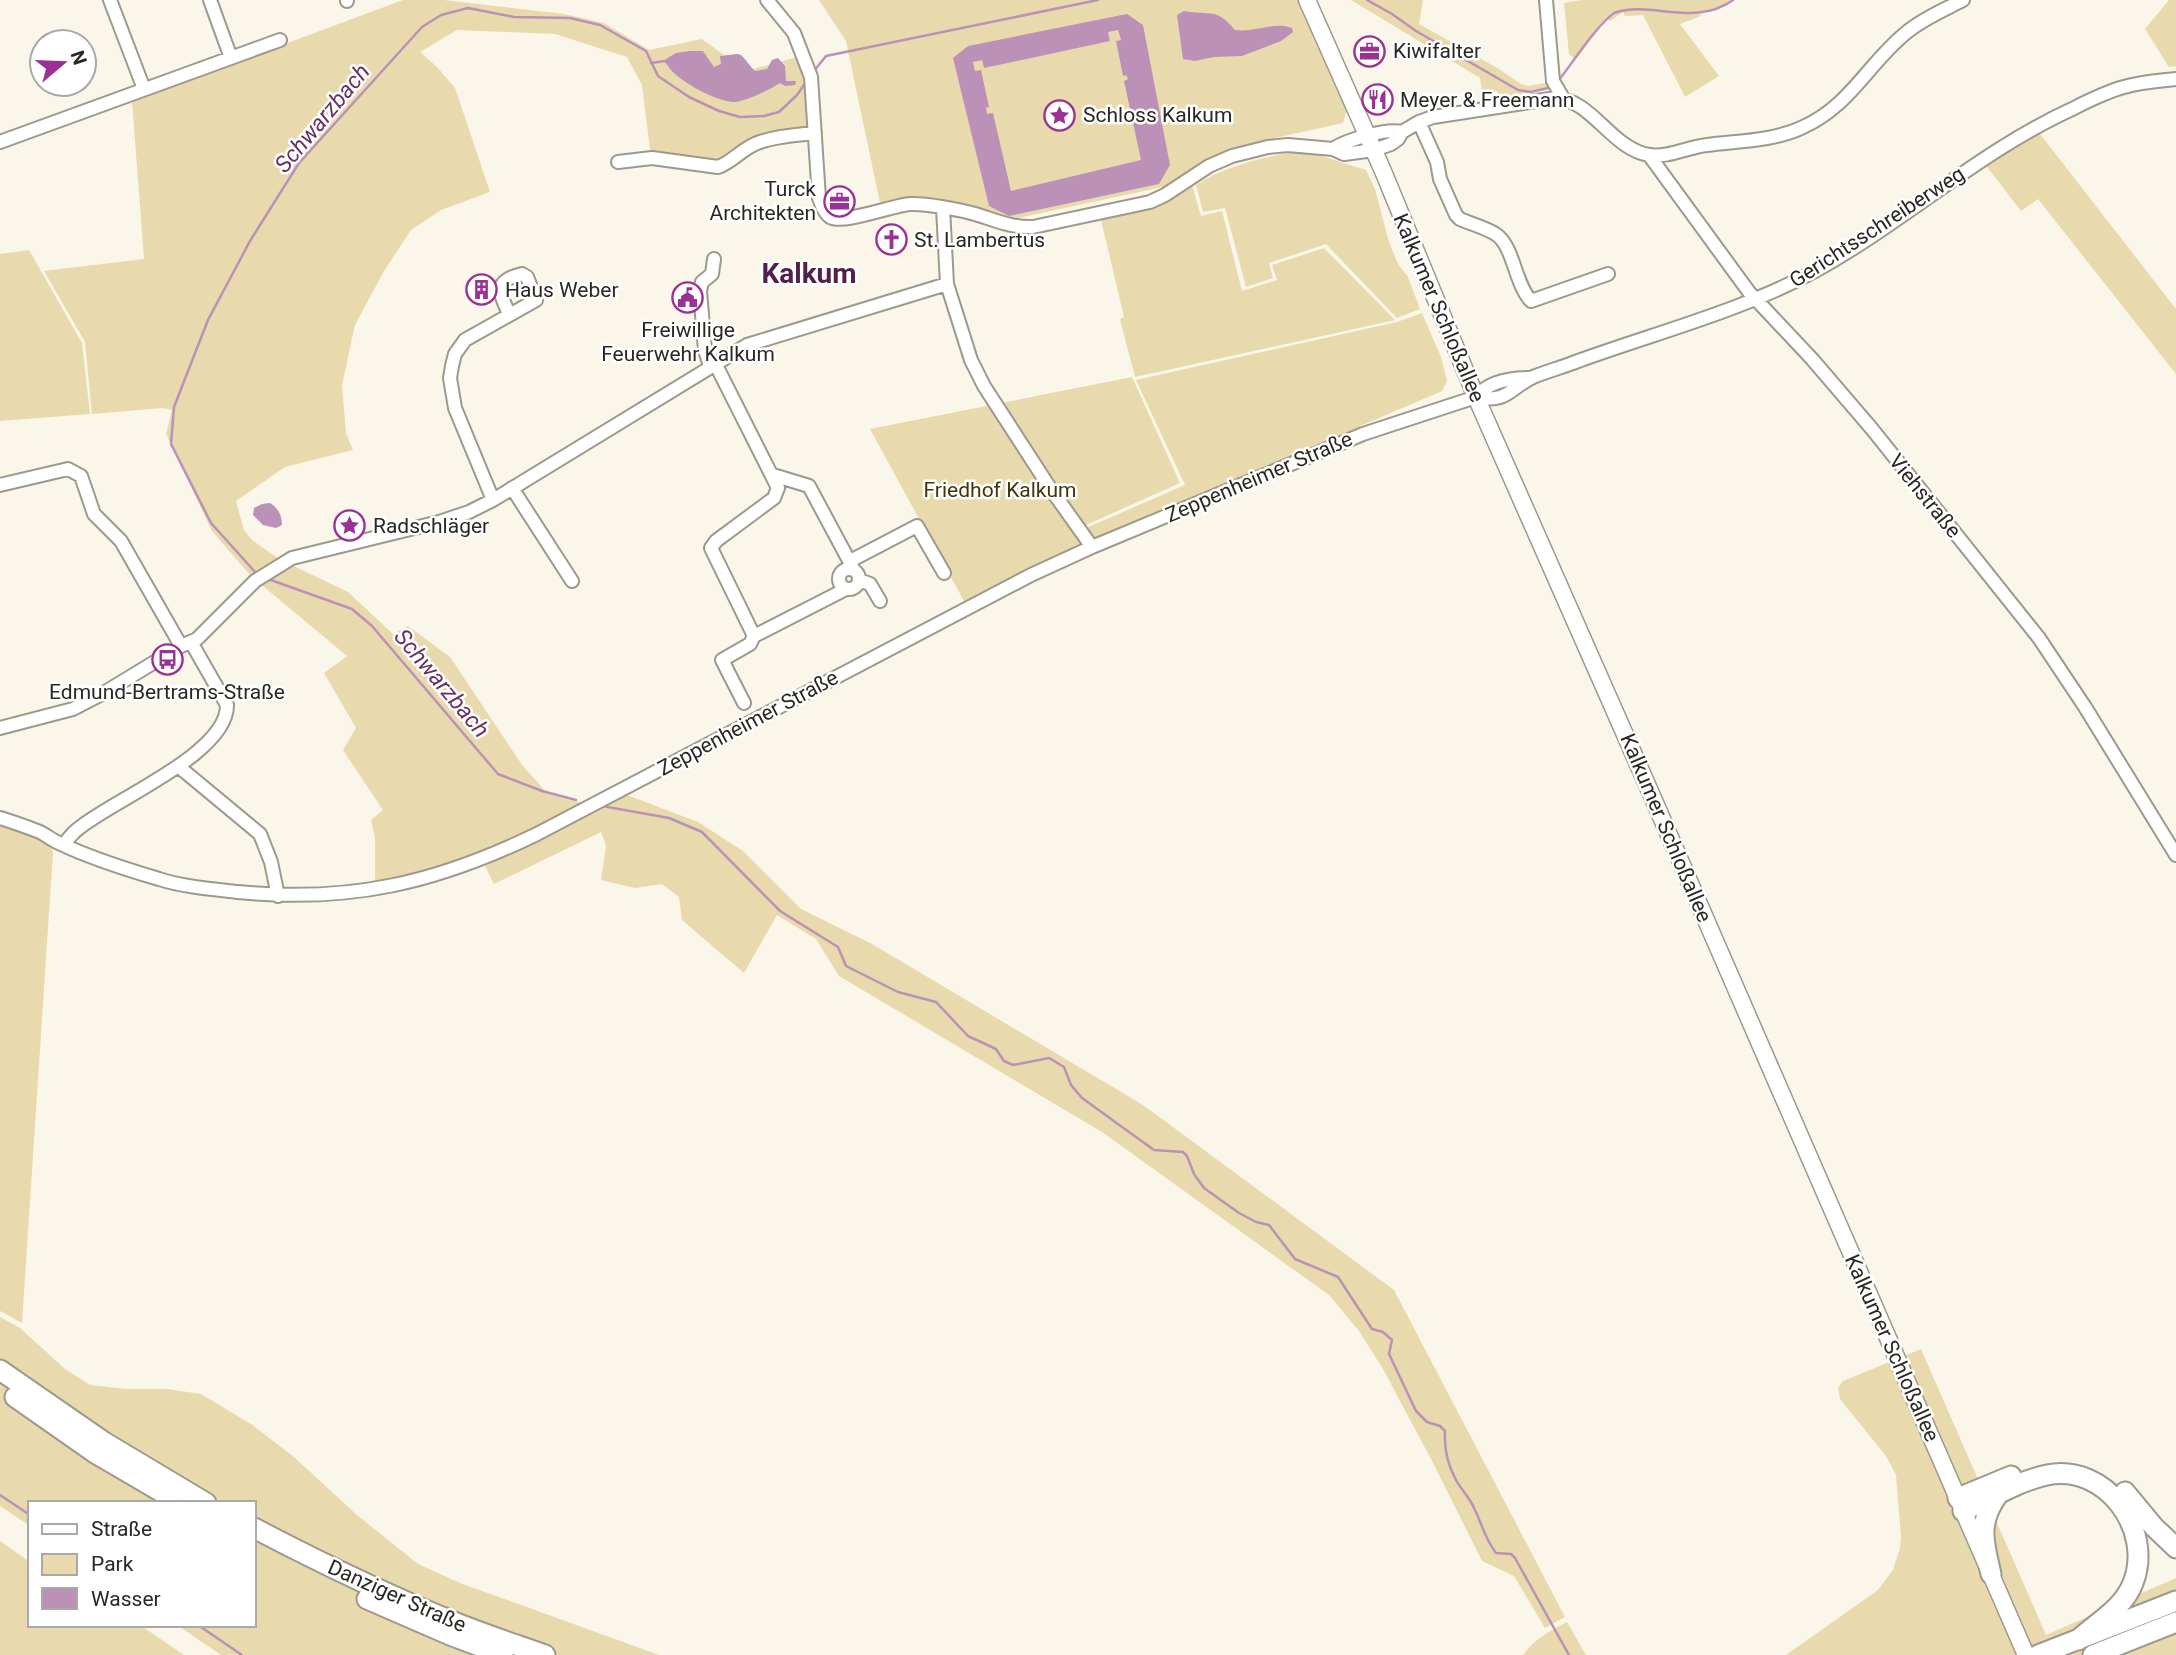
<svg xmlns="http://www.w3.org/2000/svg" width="2176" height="1655" font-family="Roboto,sans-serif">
<rect width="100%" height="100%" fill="#faf6e9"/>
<path fill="#e9daad" d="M403,0H444L564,14L604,23L649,50L702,39L746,71L801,56L808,89L812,139C794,141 774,141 758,148C746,153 738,167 727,170C711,175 679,166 662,164L652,165L642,85L627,57L555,34L457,30L420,52L437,67L455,88L490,192L441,210L411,230L384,271L355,325L342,385L346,433L353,450L285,467L236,501L244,530L252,540L279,559L348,592L393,634L408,626L450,657L522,765L548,794L585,804L534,831L428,875L375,883V838L371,820L383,810L343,750L356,728L324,673L347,656L251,576L212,531L166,434L172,410L162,408L92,414L85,342L44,271L144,259L132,101Z
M819,0H1299L1347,110L1343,123L1275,138L1205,163L1172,185L1014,219L945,202L910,198L880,203L846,41Z
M1351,0H1423L1419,24L1499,69L1521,84L1528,86L1550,82L1552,86L1521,95L1498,97L1497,91L1482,93L1480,78Z
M1581,0H1730C1698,27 1651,0 1613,12C1600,20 1585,45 1574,58L1569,54L1564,3Z
M2169,0H2176V66L2169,67L2145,29Z
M1643,5L1700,12L1701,16L1680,24L1719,76L1685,97L1643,15L1625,16L1623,12L1610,21L1608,19L1622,9Z
M2037,130L2176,309V374L2038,199L2021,211L1984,163Z
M1293,152L1318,155L1366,170L1375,189L1389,242L1398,264L1408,277L1420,309L1397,318L1326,244L1269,263L1273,278L1246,287L1225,208L1203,212L1196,185C1226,166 1258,159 1293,152Z
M1192,185L1201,216L1222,211L1242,291L1277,280L1272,265L1324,248L1395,320L1135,377L1120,319L1124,317L1101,220L1160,206Z
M29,250L82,343L90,414L0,421V254Z
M1422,313L1441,357L1447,381L1442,391L1097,539L1086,528L1185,485L1136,380L1397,322Z
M1132,377L1180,483L1075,530L1084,545L964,601L870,429Z
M619,792L698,822L743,851L801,909L872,944L1143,1105L1394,1290L1565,1617L1545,1628L1514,1576L1482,1561L1432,1461L1383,1369L1359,1331L1329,1295L1102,1132L839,976L816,939L777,915L744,973L682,920L679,897L662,884L635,888L601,880L606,846L601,832L494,884L485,866L538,840Z
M0,825C18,830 47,833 53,852L22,1323L0,1311Z
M0,1317L20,1328L65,1369L90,1385L127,1389H167L201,1394L251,1424L294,1457L357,1515L418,1564L460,1583L659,1655H221L177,1625H254V1503H30V1526L0,1506Z
M1921,1349L2046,1635L2176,1578V1655H1786L1878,1590L1893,1570L1900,1548L1901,1537L1896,1475L1886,1456L1840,1399L1838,1388L1843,1381Z
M0,1541L30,1562V1625H140L184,1655H0Z
M1567,1622L1586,1655H1523C1535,1639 1549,1631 1567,1622Z"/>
<path fill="#bb91b7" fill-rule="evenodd" d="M1184,11C1211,16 1216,7 1235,30C1255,33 1273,21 1292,28L1293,32L1281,41L1242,56L1214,57L1195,61L1183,59L1177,15Z
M1127,14L1143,25L1170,165L1159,184L1009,216L989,206L953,58L968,46ZM1118,30L1121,40L1116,41L1123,76L1126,75L1128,79L1124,81L1141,160L1011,191L993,113L987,114L986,108L989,107L981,70L975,71L973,62L982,60L984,68L1110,41L1108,32Z
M690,51H703L714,67L721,64L720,56C746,53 736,50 755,71L767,69L772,60L778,58L785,66L786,81H796L795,85L785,86L780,83C771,89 743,103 734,102C716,101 687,85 674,73C669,69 668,64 663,61L676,53Z
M270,503C278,508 282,515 282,525L276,528L263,525L253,515L254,508L262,504Z"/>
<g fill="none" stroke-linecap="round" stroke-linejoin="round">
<path stroke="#bb91b7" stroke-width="2.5" d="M1367,0L1392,14L1416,31L1518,90L1531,92L1552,87
M651,63L665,61
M814,71L826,56L1098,0
M1559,80C1573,62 1597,25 1614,13C1651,0 1694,28 1733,0
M256,573L211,523L171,444L174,407L208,320L250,241L299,163L422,27L441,15L468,8L514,17L570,18L600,25L646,51L658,76L689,97L719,111L740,117L764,116L779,112L797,95L806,82
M268,579L352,609L372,626L498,774L542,791L576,800
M602,806L669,818L702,832L780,911L838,947L846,966L898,992L936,1002L968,1036L996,1049L1004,1061L1013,1065L1049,1058L1064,1067L1071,1085L1082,1098L1154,1150L1183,1152L1187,1156L1194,1174L1204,1188L1239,1213L1256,1222L1269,1225L1295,1259L1338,1277L1372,1329L1383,1332L1392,1340L1389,1354L1416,1411L1427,1422L1440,1426L1445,1431C1444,1448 1447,1464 1456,1480C1461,1489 1470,1498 1474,1508C1482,1524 1485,1539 1496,1553L1511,1554L1515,1558L1569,1655
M0,1495L30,1515
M198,1625L242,1655"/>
<defs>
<path id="minor" d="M110,0L144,89
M210,0L231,58
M347,0V1
M767,0L794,33L811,77L819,198C821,204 824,213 830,217C842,225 894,205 910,204C925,203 961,210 975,214C995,220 1012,228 1033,227L1150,202L1165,195L1209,166L1232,156L1268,147L1288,145L1333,149L1344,154L1374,150L1391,144L1398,139L1402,132L1419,122L1433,117L1556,98C1592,100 1612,149 1649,155C1668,158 1688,147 1707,145C1738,141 1773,141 1801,128C1851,106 1868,63 1907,32C1924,18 1944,10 1963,0
M1546,0L1553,81L1563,98
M1419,122L1437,162L1440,179L1456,215L1460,219C1471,224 1487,228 1497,235C1514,248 1515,284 1531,301L1608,274
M0,142L280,40
M1333,149C1346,140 1386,128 1402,132
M1649,155L1749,292L1812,359L1872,429L2039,638L2085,707L2176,855
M618,162L652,158L718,167C733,162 743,147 760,142C777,136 797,135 815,133
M943,208L947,284L971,360L984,386L1050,488L1092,547
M715,363L778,488L774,498L716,541L711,548L754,636
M710,366L705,350L700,291L702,282L712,274L714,259
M1476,397C1488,382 1511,378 1530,378
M773,475L809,486L854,570
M0,485L68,469L81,476L94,514L121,541L181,646
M512,488L572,581
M493,500L455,408L450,378L452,366L455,354L465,340L536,300L527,277L522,274C492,281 500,293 509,314
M850,561L917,526L944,573
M839 579a10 10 0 1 1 20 0a10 10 0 1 1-20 0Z
M859,580L870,584L880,601
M744,703L722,660L750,644L754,636L846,589
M0,728L73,709L102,694L181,646L197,639L255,581L292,558L439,522L469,512L493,500L747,345L947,284
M178,766L260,834L271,862L278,896
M0,818C13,822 27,827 40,832C46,835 52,840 59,843C90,858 125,869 159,879C184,887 212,889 238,892C350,903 436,883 537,834L1031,575L1092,547L1363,434L1476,397C1509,403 1508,389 1533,377C1548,371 1563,367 1578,361C1658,332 1741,311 1815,271C1904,222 1979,152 2070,110C2088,101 2105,92 2124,87C2141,82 2158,81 2176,79
M63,845C68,840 72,833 78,829C112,800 228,754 227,705L191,642"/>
<path id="major" d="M1307,0L1383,171L1476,397L1649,789L2026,1655"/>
<path id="highway" d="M0,1370L104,1442L206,1503
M15,1397L95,1453L172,1498
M2125,1492L2154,1527L2176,1548
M1958,1498L2011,1476
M1963,1511C1990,1499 2018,1481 2047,1475C2106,1463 2154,1530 2133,1583C2123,1609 2097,1622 2078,1640
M254,1528C319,1562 385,1594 454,1622C483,1634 514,1644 545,1655
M1991,1574C1984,1543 1977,1524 1997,1496
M367,1599L450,1635L503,1655
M2038,1655L2176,1601
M2093,1655L2176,1622"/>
</defs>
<use href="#minor" stroke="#9d998d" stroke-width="16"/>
<use href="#major" stroke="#9d998d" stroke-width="19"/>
<use href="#highway" stroke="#9d998d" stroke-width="23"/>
<use href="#minor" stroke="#fff" stroke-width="12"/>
<use href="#major" stroke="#fff" stroke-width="16"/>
<use href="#highway" stroke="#fff" stroke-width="19"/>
</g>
<defs>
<symbol id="office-ring" viewBox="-11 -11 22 22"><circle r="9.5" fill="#fff" stroke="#9a3295" stroke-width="1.5"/><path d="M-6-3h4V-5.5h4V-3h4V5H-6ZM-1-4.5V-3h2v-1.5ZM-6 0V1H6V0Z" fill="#9a3295"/></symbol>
<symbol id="restaurant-ring" viewBox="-11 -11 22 22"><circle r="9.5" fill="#fff" stroke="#9a3295" stroke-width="1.5"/><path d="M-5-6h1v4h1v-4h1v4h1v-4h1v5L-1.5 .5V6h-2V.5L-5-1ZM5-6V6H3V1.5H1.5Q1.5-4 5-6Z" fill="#9a3295"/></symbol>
<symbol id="sight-ring" viewBox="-11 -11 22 22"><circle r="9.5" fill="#fff" stroke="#9a3295" stroke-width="1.5"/><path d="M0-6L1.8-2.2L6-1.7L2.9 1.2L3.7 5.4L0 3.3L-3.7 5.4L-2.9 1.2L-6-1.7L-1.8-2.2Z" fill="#9a3295"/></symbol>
<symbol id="church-ring" viewBox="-11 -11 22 22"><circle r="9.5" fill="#fff" stroke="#9a3295" stroke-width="1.5"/><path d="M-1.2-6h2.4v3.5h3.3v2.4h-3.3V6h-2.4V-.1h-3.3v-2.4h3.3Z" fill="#9a3295"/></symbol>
<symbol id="building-ring" viewBox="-11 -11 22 22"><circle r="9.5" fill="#fff" stroke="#9a3295" stroke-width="1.5"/><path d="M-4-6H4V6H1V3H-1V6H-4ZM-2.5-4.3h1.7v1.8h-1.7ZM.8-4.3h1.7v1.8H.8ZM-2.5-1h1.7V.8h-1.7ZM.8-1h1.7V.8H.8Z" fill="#9a3295"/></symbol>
<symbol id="civic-ring" viewBox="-11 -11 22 22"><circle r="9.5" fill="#fff" stroke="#9a3295" stroke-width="1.5"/><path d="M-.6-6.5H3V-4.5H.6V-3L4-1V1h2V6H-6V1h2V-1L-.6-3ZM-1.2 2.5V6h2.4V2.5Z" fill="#9a3295"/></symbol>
<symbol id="bus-ring" viewBox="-11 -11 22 22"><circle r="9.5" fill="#fff" stroke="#9a3295" stroke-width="1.5"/><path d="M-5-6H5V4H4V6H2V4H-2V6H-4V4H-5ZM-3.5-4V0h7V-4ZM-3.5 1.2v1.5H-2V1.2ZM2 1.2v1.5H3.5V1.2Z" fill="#9a3295"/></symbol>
</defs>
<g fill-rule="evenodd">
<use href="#office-ring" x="1352" y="34" width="35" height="35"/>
<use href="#restaurant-ring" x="1360" y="82" width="35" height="35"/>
<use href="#sight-ring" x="1042" y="98" width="35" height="35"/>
<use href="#office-ring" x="822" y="184" width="35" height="35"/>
<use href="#church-ring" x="874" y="222" width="35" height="35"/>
<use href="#building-ring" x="464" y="272" width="35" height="35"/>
<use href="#civic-ring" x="670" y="280" width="35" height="35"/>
<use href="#sight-ring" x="332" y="508" width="35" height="35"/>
<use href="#bus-ring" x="150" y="642" width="35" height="35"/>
</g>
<g text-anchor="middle" stroke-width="5" stroke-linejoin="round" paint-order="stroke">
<g font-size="21" fill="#292823" stroke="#fff" text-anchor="start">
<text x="1393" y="58">Kiwifalter</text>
<text x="1400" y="107">Meyer &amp; Freemann</text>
<text x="1083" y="122">Schloss Kalkum</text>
<text x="816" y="196" text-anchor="end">Turck<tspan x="816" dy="24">Architekten</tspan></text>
<text x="914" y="247">St. Lambertus</text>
<text x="505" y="297">Haus Weber</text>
<text x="688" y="337" text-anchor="middle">Freiwillige<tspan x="688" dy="24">Feuerwehr Kalkum</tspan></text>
<text x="373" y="533">Radschläger</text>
<text x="167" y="699" text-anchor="middle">Edmund-Bertrams-Straße</text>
</g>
<g font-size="21" fill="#292823" stroke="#fff">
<text transform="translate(1877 227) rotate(-33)" y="7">Gerichtsschreiberweg</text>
<text transform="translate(1439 308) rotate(67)" y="7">Kalkumer Schloßallee</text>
<text transform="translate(1259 477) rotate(-23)" y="7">Zeppenheimer Straße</text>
<text transform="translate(1925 496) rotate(51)" y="7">Viehstraße</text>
<text transform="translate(748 723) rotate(-28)" y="7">Zeppenheimer Straße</text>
<text transform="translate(1666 828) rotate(67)" y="7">Kalkumer Schloßallee</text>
<text transform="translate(1892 1348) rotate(66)" y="7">Kalkumer Schloßallee</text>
<text transform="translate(397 1596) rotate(24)" y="7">Danziger Straße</text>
</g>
<g font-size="21" fill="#413509" stroke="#fff">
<text x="1000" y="497">Friedhof Kalkum</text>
</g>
<g font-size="23" font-style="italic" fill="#663163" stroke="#fff">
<text transform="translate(322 118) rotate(-50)" y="8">Schwarzbach</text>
<text transform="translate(442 683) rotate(50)" y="8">Schwarzbach</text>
</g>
<g font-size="28" font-weight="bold" fill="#52204f" stroke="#fff">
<text x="809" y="283">Kalkum</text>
</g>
</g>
<rect x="28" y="1501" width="228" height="126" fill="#ffffff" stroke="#a9a9a7" stroke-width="2"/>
<rect x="42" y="1524" width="35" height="10" fill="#ffffff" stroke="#a9a9a7" stroke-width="2"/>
<text x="91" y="1536" font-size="21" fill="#292823">Straße</text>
<rect x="42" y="1554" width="35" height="21" fill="#e9daad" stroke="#a9a9a7" stroke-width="2"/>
<text x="91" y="1571" font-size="21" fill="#292823">Park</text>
<rect x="42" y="1588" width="35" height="21" fill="#bb91b7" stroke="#a9a9a7" stroke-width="2"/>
<text x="91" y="1606" font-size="21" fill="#292823">Wasser</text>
<g transform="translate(63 63) rotate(71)"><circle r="33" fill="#ffffff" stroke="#a9a9a7" stroke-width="2"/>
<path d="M0-5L12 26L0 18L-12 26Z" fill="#9a3295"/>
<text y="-10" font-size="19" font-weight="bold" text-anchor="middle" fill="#292823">N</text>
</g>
</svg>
